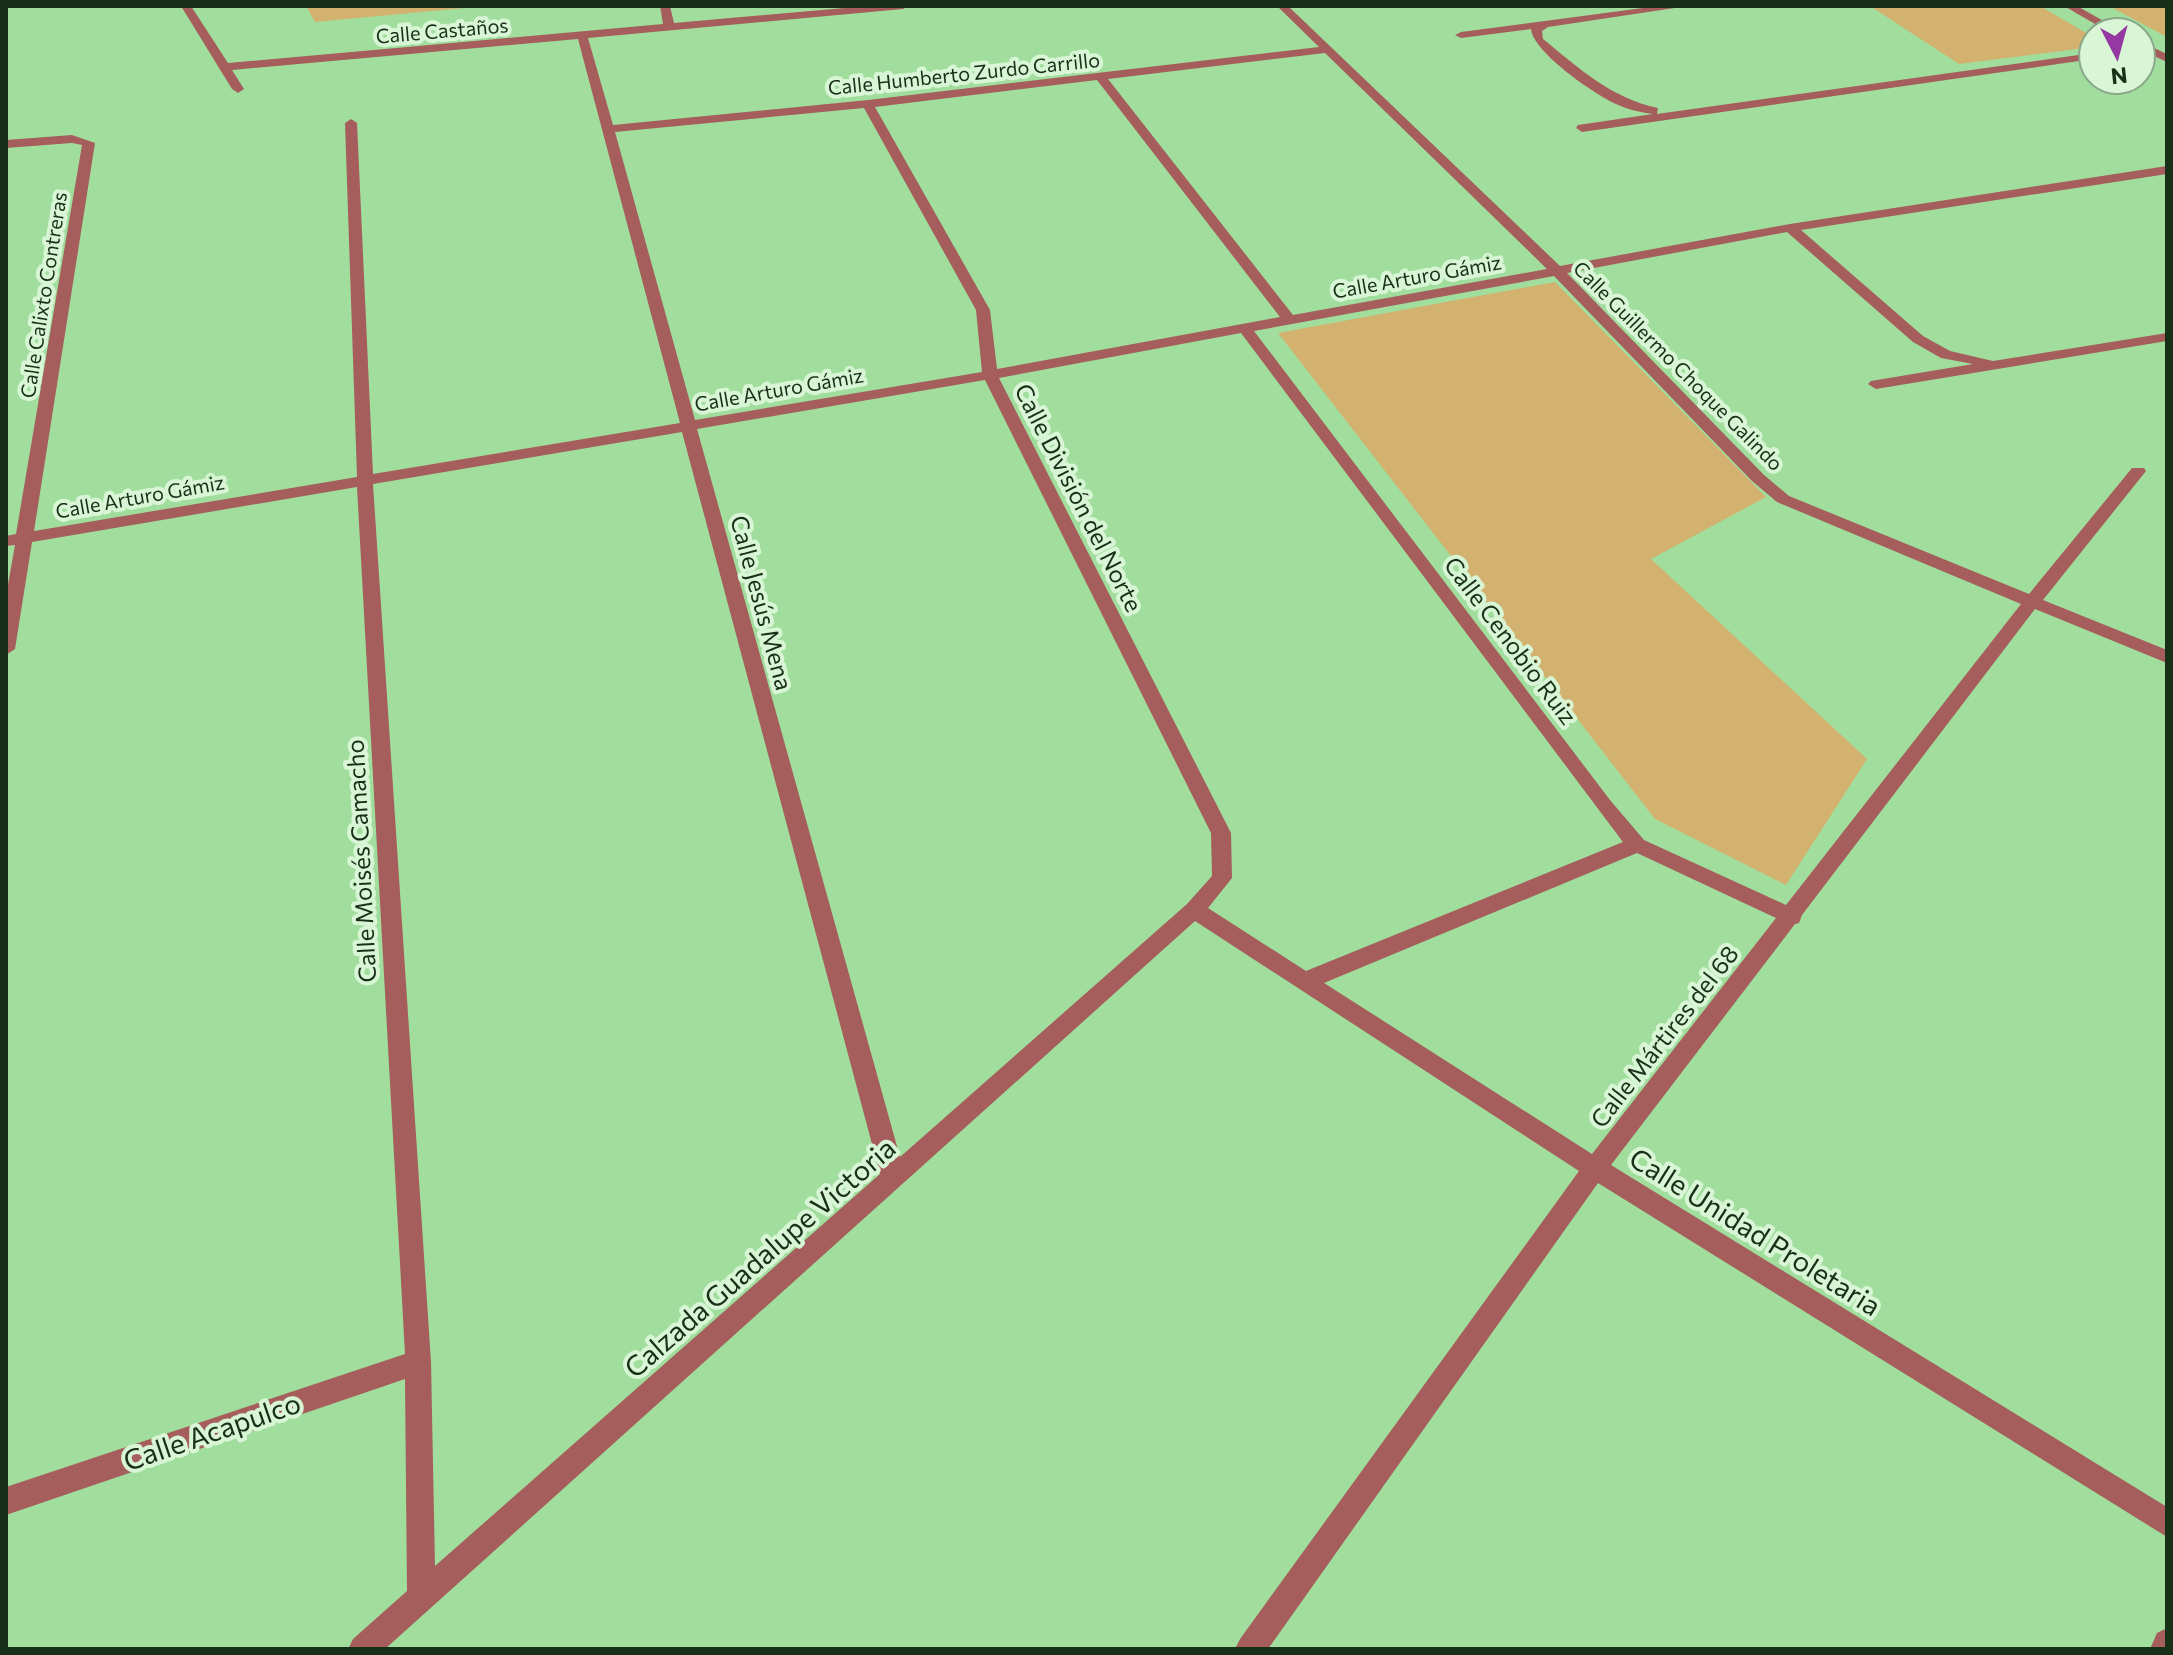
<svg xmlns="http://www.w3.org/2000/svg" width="2173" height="1655" font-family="Commissioner,sans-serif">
<rect width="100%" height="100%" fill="#a1de9e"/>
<path fill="#d3b16e" d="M306,6H486L315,22Z
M1870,6H2040L2093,37V47L1959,64Z
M2109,6H2167V37Z
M1555,282L1766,497L1651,559L1867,759L1786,885L1655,819L1278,333Z"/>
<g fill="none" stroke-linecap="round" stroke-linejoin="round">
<path fill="#a55e5b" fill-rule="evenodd" d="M181,6H191L228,63L663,24L660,6H670L674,23L867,6H908L903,9L588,38L613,125L868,100L1319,47L1277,6H1288L1560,266L1790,224L2167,166V174L1801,230L1923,336L1950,351L1993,361L2167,333V341L1876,389L1868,384L1871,381L1973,364L1941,358L1913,342L1787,232L1567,273L1764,475L1789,496L2029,594L2132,468H2144L2146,471L2043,600L2167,650V663L2035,609L1802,915L1799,923L1795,924L1611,1165L2167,1507V1537L1598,1183L1268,1649H1235L1240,1639L1579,1171L1195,921L385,1649H348L353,1639L407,1591L405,1379L6,1515V1487L405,1354L357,487L32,542L15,649L6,655V596L15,545L6,546V536L16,534L82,145L72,143L6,148V140L72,135L95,143L34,531L357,477L345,123L351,119L357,123L373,474L680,423L578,39L232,70L244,89L238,93L232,89ZM1325,53L1547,269L1293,315L1108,79ZM1097,80L1280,317L997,369L990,310L875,107ZM864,108L976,310L982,372L695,420L615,132ZM1554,276L1752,481L1777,502L2021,604L1786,905L1644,840L1610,800L1254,331ZM1241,333L1623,842L1306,971L1208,908L1232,878L1231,833L999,378ZM985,380L1211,833L1212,876L1187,904L900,1157L697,429ZM682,432L880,1174L435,1566L431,1362L373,484ZM1637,853L1776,918L1592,1154L1324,983Z
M1658,6H1688L1548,27L1542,31L1543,39C1580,69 1611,98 1658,108L1657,114L2093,53V59L1582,132L1576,128L1578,125L1653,114C1640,112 1628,110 1616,104C1594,94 1533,52 1531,29L1461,38L1455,35L1461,32Z
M2064,6H2077L2123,32H2109Z
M2141,42L2167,54V62L2141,50Z
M2167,1628V1649H2150L2157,1633Z"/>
</g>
<g text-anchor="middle" stroke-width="8" stroke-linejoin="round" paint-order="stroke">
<g font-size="20" fill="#183017" stroke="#d8f6d6">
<text transform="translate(442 31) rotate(-5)" y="7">Calle Castaños</text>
<text transform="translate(964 74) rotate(-6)" y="7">Calle Humberto Zurdo Carrillo</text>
<text transform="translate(1417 277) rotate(-10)" y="7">Calle Arturo Gámiz</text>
<text transform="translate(44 295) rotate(-81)" y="7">Calle Calixto Contreras</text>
<text transform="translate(1678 366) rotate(45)" y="7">Calle Guillermo Choque Galindo</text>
<text transform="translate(779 390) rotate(-10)" y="7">Calle Arturo Gámiz</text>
<text transform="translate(140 497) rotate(-10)" y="7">Calle Arturo Gámiz</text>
</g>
<g font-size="24" fill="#183017" stroke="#d8f6d6">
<text transform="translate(1078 498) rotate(63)" y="8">Calle División del Norte</text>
<text transform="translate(761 603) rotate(75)" y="8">Calle Jesús Mena</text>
<text transform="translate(1510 641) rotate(53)" y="8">Calle Cenobio Ruiz</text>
<text transform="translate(362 861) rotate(-93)" y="8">Calle Moisés Camacho</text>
<text transform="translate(1665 1037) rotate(-52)" y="8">Calle Mártires del 68</text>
</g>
<g font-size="28" fill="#183017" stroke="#d8f6d6">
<text transform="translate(1755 1232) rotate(32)" y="10">Calle Unidad Proletaria</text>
<text transform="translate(760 1258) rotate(-41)" y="10">Calzada Guadalupe Victoria</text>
<text transform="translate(212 1432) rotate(-19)" y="10">Calle Acapulco</text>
</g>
</g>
<rect width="2173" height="1655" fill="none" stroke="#183017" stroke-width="16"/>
<g transform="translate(2117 56) rotate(174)"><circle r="38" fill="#d8f6d6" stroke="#8ba78a" stroke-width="2"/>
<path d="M0-6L14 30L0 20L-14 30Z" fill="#9638a1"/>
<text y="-12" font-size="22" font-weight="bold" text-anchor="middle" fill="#183017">N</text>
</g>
</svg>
